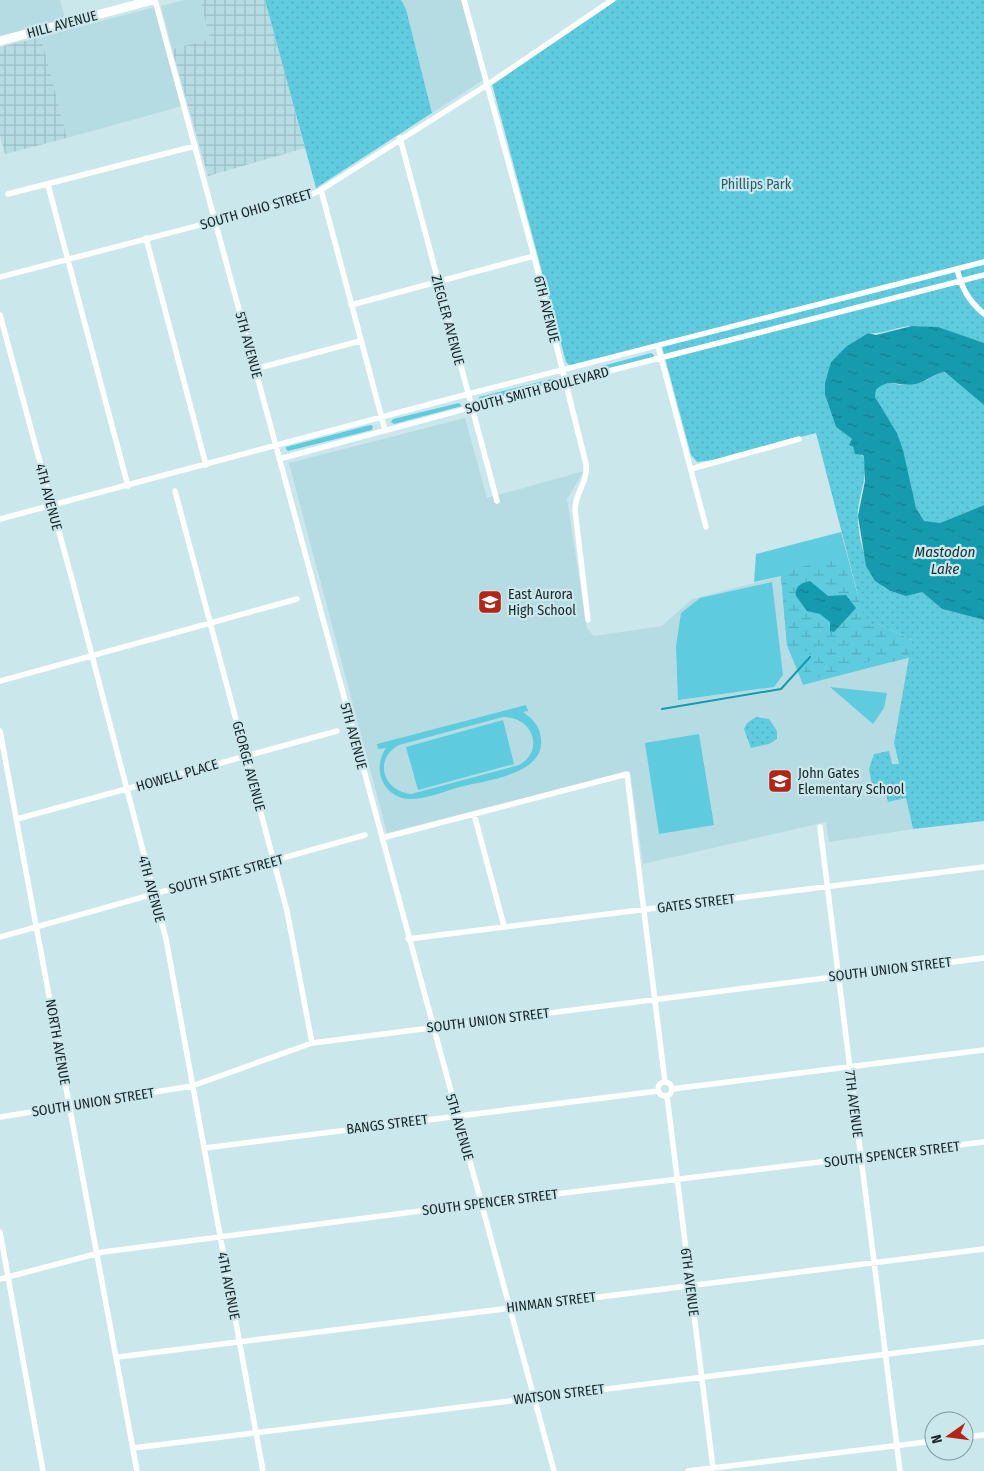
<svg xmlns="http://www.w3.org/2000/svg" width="984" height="1471" font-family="'Fira Sans Condensed',sans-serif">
<defs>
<pattern id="industrial-grid" width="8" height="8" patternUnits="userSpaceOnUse" patternTransform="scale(1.25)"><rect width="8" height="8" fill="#b6dce3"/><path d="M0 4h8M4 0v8" fill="none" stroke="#9cbdc3"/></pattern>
<pattern id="wetland-marsh" width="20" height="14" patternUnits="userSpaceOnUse" patternTransform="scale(1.25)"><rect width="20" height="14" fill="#5fcbde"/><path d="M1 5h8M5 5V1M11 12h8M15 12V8" fill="none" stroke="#52aebe"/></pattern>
<pattern id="park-dots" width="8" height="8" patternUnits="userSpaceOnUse" patternTransform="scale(1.25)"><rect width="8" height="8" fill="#5fcbde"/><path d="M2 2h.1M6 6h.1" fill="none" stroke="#52aebe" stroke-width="1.8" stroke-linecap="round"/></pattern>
<pattern id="water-ripples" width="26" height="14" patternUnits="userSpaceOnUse" patternTransform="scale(1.25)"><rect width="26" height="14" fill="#169bae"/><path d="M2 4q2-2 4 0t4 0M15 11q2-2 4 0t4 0" fill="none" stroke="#137e8d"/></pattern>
</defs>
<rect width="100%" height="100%" fill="#cae7ec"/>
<path fill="#b6dce3" d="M0,0H60L66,21L0,37Z
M185,0H200L210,39L172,49L161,6Z
M401,0H461L483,80L432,113L406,9Z
M155,7L182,106L67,138L41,37Z
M465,418L487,498L584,471L567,499L587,628L594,636L662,626L692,599L781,576L787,645L803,685L911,657L894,743L913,829L829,842L826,822L643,864L630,771L387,833L289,463Z"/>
<path fill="url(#industrial-grid)" d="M200,0H265L305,148L208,176L172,49L210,39Z
M41,37L67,138L5,154L0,135V47Z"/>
<path fill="#5fcbde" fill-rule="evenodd" d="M651,353L654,355L653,358L574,376L576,373Z
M552,379L555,380V383L482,401L479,400V397Z
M459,403L462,406L394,424L391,422L393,419Z
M370,425L373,426L372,430L288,451L286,449V447Z
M841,532L866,626L911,657L803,685L787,645L781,576L754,582L756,554Z
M772,582L783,675L774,687L678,700L676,646L681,613L700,598Z
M830,687L887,693L884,708L873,724Z
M526,705L528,711L523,712C533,719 540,726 541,739C545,775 485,780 460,787C445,791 424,800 408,799C382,796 372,768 386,748L378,749L377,744ZM503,717C533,717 545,750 519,765L411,794C383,791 373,759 399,745Z
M503,720L514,764L418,790L406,747Z
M699,734L714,825L659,834L645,743Z"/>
<path fill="url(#wetland-marsh)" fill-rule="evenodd" d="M829,560L842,562L852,585L878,624L912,640L911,657L892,662L882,659L870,661L812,679H804C801,671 811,662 809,652L804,650L792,657L787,645L781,576L797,568ZM818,586C826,594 831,600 842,594L847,618L832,632L830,622L827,617L807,611L804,604Z"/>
<path fill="url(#park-dots)" d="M265,0H401L406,9L432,113L316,188Z
M617,0H984V343C960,336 939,326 913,326C897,326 883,335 868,333L853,342L831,362L825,395L836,427L852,439L851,446L864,457C868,476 860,492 858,510C856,533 867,579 888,590C898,596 911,593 922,592L942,609L984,620V821L913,829L906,798L888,802L883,783L872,785L869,769L874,754L889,751L892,764H899L894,743L912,640L878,624L866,626L816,433L712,460L697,462L691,455L661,343L570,366L566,362L492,84Z
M940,372L948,373L984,405V505L940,523L924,522L916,508L897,433L878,404L875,397L876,390C889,378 891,385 906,385C918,386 929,379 940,372Z
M756,717L769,719L777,731V739L769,744L751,748L744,729L747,723Z"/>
<path fill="url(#water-ripples)" d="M912,326L938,327L984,343V405L945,372C934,373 926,382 916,384C898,388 891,376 876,390L875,397L897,433L903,450L916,508L924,521L940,523L984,505V620L942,609L922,592L906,596L890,591L875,581L866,566L858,516L865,481L864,457L863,455L855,454L853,447L849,445L852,439L836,427L825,395V383L831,362L847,346L868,333L876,335Z
M810,581L828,596L846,595L856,608L834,632L830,631V622L820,614L807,611L796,596C794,586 802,583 810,581Z"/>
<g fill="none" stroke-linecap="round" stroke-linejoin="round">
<path stroke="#169bae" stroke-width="2" d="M662,709L781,689L810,657"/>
<path stroke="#fff" stroke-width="5.5" d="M155,0L554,1471
M464,0L534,256L586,464C588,482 575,493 575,510L588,620
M400,138L497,501
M48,185L128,486
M321,190L385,430
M8,194L195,146
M146,238L206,465
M957,269C962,289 968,300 984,314
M0,277L304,198L321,190L487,85L612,0
M351,305L534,256
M0,315L77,598L166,939L263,1471
M658,346L706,527
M255,369L360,341
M279,459L566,382L984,275
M691,469L799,439
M175,491L287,911L312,1043
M0,519L468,394L984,262
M0,681L297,599
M0,731L137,1471
M474,814L504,926
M17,819L337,731
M820,827L900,1471
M382,838L627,774L665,1082
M0,937L365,835
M408,939L984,867
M658 1089a7 7 0 1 1 14 0a7 7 0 1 1-14 0Z
M672,1089L984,1050
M667,1096L713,1468
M0,1117L192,1086L312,1043L984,958
M205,1148L658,1091
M0,1232L43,1471
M0,1279L103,1252L482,1203L984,1142
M118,1357L984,1249
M964,1437L984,1435
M133,1448L984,1342
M688,1471L934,1441"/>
<path stroke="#fff" stroke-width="9" d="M0,41L153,0"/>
</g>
<defs>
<symbol id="school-square" viewBox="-11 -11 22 22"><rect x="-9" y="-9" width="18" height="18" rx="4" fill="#b32514" stroke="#cae7ec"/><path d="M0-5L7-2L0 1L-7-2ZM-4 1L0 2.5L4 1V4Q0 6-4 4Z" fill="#fff"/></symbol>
</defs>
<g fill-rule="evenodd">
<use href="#school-square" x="476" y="588" width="28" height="28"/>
<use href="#school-square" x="766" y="767" width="28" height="28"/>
</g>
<g text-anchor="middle" stroke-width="4.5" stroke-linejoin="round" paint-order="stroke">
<g font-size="14" fill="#192426" stroke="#cae7ec">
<text transform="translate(62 24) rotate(-15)" y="5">HILL AVENUE</text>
<text transform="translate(256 209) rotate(-16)" y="5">SOUTH OHIO STREET</text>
<text transform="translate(547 309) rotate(76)" y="5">6TH AVENUE</text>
<text transform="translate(448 320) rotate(75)" y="5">ZIEGLER AVENUE</text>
<text transform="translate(249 345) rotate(75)" y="5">5TH AVENUE</text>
<text transform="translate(537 390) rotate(-15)" y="5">SOUTH SMITH BOULEVARD</text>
<text transform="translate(49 497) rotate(75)" y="5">4TH AVENUE</text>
<text transform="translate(354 736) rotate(75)" y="5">5TH AVENUE</text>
<text transform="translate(249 766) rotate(75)" y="5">GEORGE AVENUE</text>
<text transform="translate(177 775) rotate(-16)" y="5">HOWELL PLACE</text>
<text transform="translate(226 874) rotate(-15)" y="5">SOUTH STATE STREET</text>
<text transform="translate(152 889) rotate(75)" y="5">4TH AVENUE</text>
<text transform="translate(696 903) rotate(-7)" y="5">GATES STREET</text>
<text transform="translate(890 969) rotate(-7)" y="5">SOUTH UNION STREET</text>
<text transform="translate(488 1020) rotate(-7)" y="5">SOUTH UNION STREET</text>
<text transform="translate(58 1042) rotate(80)" y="5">NORTH AVENUE</text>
<text transform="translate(93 1102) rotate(-9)" y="5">SOUTH UNION STREET</text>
<text transform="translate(854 1104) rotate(83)" y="5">7TH AVENUE</text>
<text transform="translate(387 1124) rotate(-7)" y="5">BANGS STREET</text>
<text transform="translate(460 1127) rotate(74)" y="5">5TH AVENUE</text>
<text transform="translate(892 1154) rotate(-7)" y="5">SOUTH SPENCER STREET</text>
<text transform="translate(490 1202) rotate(-7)" y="5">SOUTH SPENCER STREET</text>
<text transform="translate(690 1282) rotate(83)" y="5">6TH AVENUE</text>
<text transform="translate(229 1286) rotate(79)" y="5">4TH AVENUE</text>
<text transform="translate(551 1302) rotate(-7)" y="5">HINMAN STREET</text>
<text transform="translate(559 1394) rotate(-7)" y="5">WATSON STREET</text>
</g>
<g font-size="14" fill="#2b5c65" stroke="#cae7ec">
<text x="756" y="189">Phillips Park</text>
</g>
<g font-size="14" fill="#192426" stroke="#cae7ec" text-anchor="start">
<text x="508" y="599">East Aurora<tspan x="508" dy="16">High School</tspan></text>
<text x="798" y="778">John Gates<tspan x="798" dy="16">Elementary School</tspan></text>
</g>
<g font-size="15" font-style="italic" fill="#192e32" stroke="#cae7ec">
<text x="945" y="557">Mastodon<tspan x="945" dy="17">Lake</tspan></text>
</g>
</g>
<g transform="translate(949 1436) rotate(256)"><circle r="24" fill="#cae7ec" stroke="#83999d"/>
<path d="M0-4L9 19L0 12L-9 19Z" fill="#b32514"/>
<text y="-8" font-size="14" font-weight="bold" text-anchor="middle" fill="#192426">N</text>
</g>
</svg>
